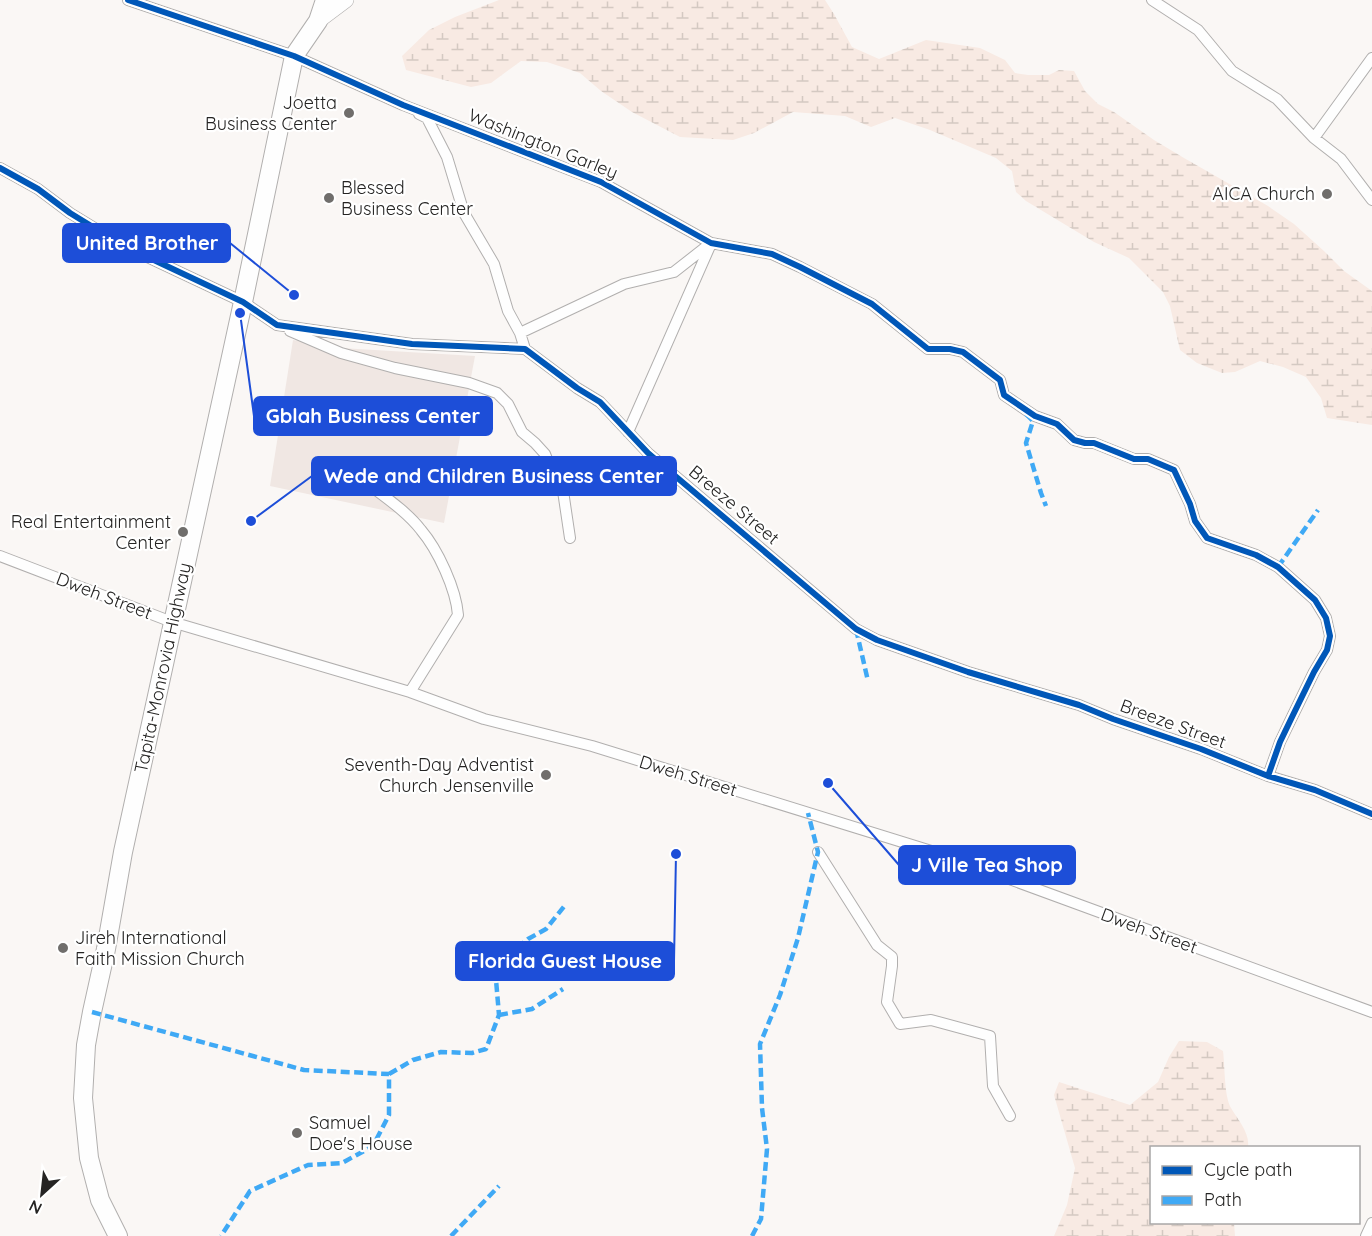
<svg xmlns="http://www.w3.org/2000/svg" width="1372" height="1236" font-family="Quicksand,sans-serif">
<defs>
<pattern id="wetland-marsh" width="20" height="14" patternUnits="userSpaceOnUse" patternTransform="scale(1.5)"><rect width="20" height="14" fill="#f8eae3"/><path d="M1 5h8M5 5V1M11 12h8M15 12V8" fill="none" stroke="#d4c9c2"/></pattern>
</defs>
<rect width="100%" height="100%" fill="#faf7f5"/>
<path fill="#f0e7e3" d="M293,340L341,348L475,356L444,523L270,486Z"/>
<path fill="url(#wetland-marsh)" d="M499,0H825L834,14L852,47L879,59L926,40L980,48L1005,60L1015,73L1028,75H1049L1059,70L1074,71L1085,91L1098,104L1114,112L1154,140L1184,158L1268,206L1294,224L1324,251L1344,271L1372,291V425L1327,418L1321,398L1306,377L1283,367L1260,361L1235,372L1222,373L1197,363L1180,350L1170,306L1163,292L1129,258L1094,242L1026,201L1016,192L1012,171L996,158L930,130L895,118L871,127L845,116L793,112L754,133L733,140L680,137L632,112L601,91L580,73L547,62L521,61L491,83L471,87L406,70L402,56L429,30L455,17Z
M1179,1041L1207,1042L1223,1051C1225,1066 1224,1096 1231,1108C1238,1120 1250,1133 1248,1147L1152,1148V1222L1234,1223L1235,1236H1054L1067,1205L1075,1168L1054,1095L1059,1082L1130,1105L1158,1082L1169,1057Z"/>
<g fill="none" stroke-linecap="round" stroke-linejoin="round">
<defs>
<path id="street" d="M128,0L294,56L403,105L601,182L711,243L772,254L800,267L872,304L928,349H950L963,352L1000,380L1004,395L1035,416L1057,424L1074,440L1085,443H1094L1134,459H1148L1174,470L1190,504L1195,521L1207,538L1256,555L1278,567L1315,600L1326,618L1330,636L1327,650L1314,672L1293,715L1280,742L1268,776
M1152,0L1198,30L1232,71L1277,99L1314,138L1341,159L1372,200
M419,114L427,118L447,157L464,213L494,264L508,311L520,333L525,349
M1314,138L1372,58
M0,168L38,189L70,213L124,246L243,302L277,325L412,344L525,349L577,388L600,402L648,453L856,629L877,640L968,672L1079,705L1113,719L1201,749L1268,776L1315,790L1372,814
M290,331L341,353L395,368L469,383L497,393L508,404L522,432L535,443L545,454L553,474L563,491L570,538
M520,333L624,284L674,272L711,243
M628,432L710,246
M372,487C388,499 409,514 421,530C438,550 456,589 458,615L410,692
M0,556L172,622L410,692L484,719L592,746L941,854L1372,1012
M818,852L877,945L892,957V966L887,1002L900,1024L931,1020L990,1036L993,1086L1010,1116
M1366,1236L1372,1223"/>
<path id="secondary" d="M318,21L346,0"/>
<path id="highway" d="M118,1236L100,1200L89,1158L83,1098L86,1045L92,1012L106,949L123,852L243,302L294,56L318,21L325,0"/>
</defs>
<use href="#street" stroke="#b1afae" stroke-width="12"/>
<use href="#secondary" stroke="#b1afae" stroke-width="16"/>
<use href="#highway" stroke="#b1afae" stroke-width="20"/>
<use href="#street" stroke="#fefefe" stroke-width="10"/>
<use href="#secondary" stroke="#fefefe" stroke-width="15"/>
<use href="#highway" stroke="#fefefe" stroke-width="18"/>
<path stroke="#3fa9f5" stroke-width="4.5" stroke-dasharray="9 4.5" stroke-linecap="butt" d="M1026,414L1033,421L1026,443L1041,493L1046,506
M1278,567L1318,510
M856,629L868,681
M92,1012L304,1070L389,1074V1115L373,1146L342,1163L308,1165L250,1191L221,1236
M499,1015L532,1009L563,989
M389,1074L413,1060L441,1052L472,1053L486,1049L499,1015L495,968L528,939L546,929L566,904
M451,1236L499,1186
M752,1236L761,1219L767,1149L762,1108L760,1044L780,995L798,938L818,852L808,813"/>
<defs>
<path id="cycleway" d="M128,0L294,56L403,105L601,182L711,243L772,254L800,267L872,304L928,349H950L963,352L1000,380L1004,395L1035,416L1057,424L1074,440L1085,443H1094L1134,459H1148L1174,470L1190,504L1195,521L1207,538L1256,555L1278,567L1315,600L1326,618L1330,636L1327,650L1314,672L1293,715L1280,742L1268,776
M0,168L38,189L70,213L124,246L243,302L277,325L412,344L525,349L577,388L600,402L648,453L856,629L877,640L968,672L1079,705L1113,719L1201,749L1268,776L1315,790L1372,814"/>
</defs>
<use href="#cycleway" stroke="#fff" stroke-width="10"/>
<use href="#cycleway" stroke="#0057b8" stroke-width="6"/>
</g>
<g fill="#706e6c" stroke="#fff" stroke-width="2">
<circle cx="349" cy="113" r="6"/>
<circle cx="1327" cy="194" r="6"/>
<circle cx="329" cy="198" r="6"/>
<circle cx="183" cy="532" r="6"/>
<circle cx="546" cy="775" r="6"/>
<circle cx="63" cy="948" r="6"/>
<circle cx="297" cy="1133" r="6"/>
</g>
<g text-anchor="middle" stroke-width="4.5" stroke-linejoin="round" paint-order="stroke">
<g font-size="18" fill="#252423" stroke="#fff" text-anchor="end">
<text x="337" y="109">Joetta<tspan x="337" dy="21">Business Center</tspan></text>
<text x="341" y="194" text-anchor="start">Blessed<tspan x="341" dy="21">Business Center</tspan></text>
<text x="1315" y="200">AICA Church</text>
<text x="171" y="528">Real Entertainment<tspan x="171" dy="21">Center</tspan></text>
<text x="534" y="771">Seventh-Day Adventist<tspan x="534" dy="21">Church Jensenville</tspan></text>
<text x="75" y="944" text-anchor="start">Jireh International<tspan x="75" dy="21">Faith Mission Church</tspan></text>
<text x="309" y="1129" text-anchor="start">Samuel<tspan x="309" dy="21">Doe's House</tspan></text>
</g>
<g font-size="18" fill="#252423" stroke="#fff">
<text transform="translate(543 144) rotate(22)" y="6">Washington Garley</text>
<text transform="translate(734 505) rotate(40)" y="6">Breeze Street</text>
<text transform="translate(104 596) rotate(21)" y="6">Dweh Street</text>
<text transform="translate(163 668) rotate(-78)" y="6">Tapita-Monrovia Highway</text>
<text transform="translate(1173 724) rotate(20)" y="6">Breeze Street</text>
<text transform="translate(688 776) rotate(17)" y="6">Dweh Street</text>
<text transform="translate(1149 931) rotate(20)" y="6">Dweh Street</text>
</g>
</g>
<path fill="none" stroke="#1d4ed8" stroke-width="2" d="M294 295L230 243M240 313L254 416M251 521L312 476M828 783L899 865M676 854L674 961"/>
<g fill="#1d4ed8" stroke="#fff" stroke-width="2">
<circle cx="294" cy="295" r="6"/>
<circle cx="240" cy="313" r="6"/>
<circle cx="251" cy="521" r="6"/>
<circle cx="828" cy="783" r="6"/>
<circle cx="676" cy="854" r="6"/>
</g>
<g fill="#1d4ed8" stroke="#1d4ed8" stroke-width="2">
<rect x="63" y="224" width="167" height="38" rx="6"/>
<rect x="254" y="397" width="238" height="38" rx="6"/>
<rect x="312" y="457" width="364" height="38" rx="6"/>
<rect x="899" y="846" width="176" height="38" rx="6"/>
<rect x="456" y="942" width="218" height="38" rx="6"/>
</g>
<g font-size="20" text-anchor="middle" font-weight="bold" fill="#fff">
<text x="147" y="250">United Brother</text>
<text x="373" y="423">Gblah Business Center</text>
<text x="494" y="483">Wede and Children Business Center</text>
<text x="987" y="872">J Ville Tea Shop</text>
<text x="565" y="968">Florida Guest House</text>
</g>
<rect x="1150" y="1146" width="210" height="78" fill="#ffffff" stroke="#a8a7a7" stroke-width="1.5"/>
<rect x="1162" y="1166" width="30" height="9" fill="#0057b8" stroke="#a8a7a7" stroke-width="1.5"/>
<text x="1204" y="1176" font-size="18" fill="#252423">Cycle path</text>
<rect x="1162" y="1196" width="30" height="9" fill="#3fa9f5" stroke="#a8a7a7" stroke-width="1.5"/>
<text x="1204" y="1206" font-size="18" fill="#252423">Path</text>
<g transform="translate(42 1194) rotate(207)" stroke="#ffffff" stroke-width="4.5" paint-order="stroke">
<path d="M0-4.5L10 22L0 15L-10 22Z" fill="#252423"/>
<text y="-9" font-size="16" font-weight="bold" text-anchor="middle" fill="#252423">N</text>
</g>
</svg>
